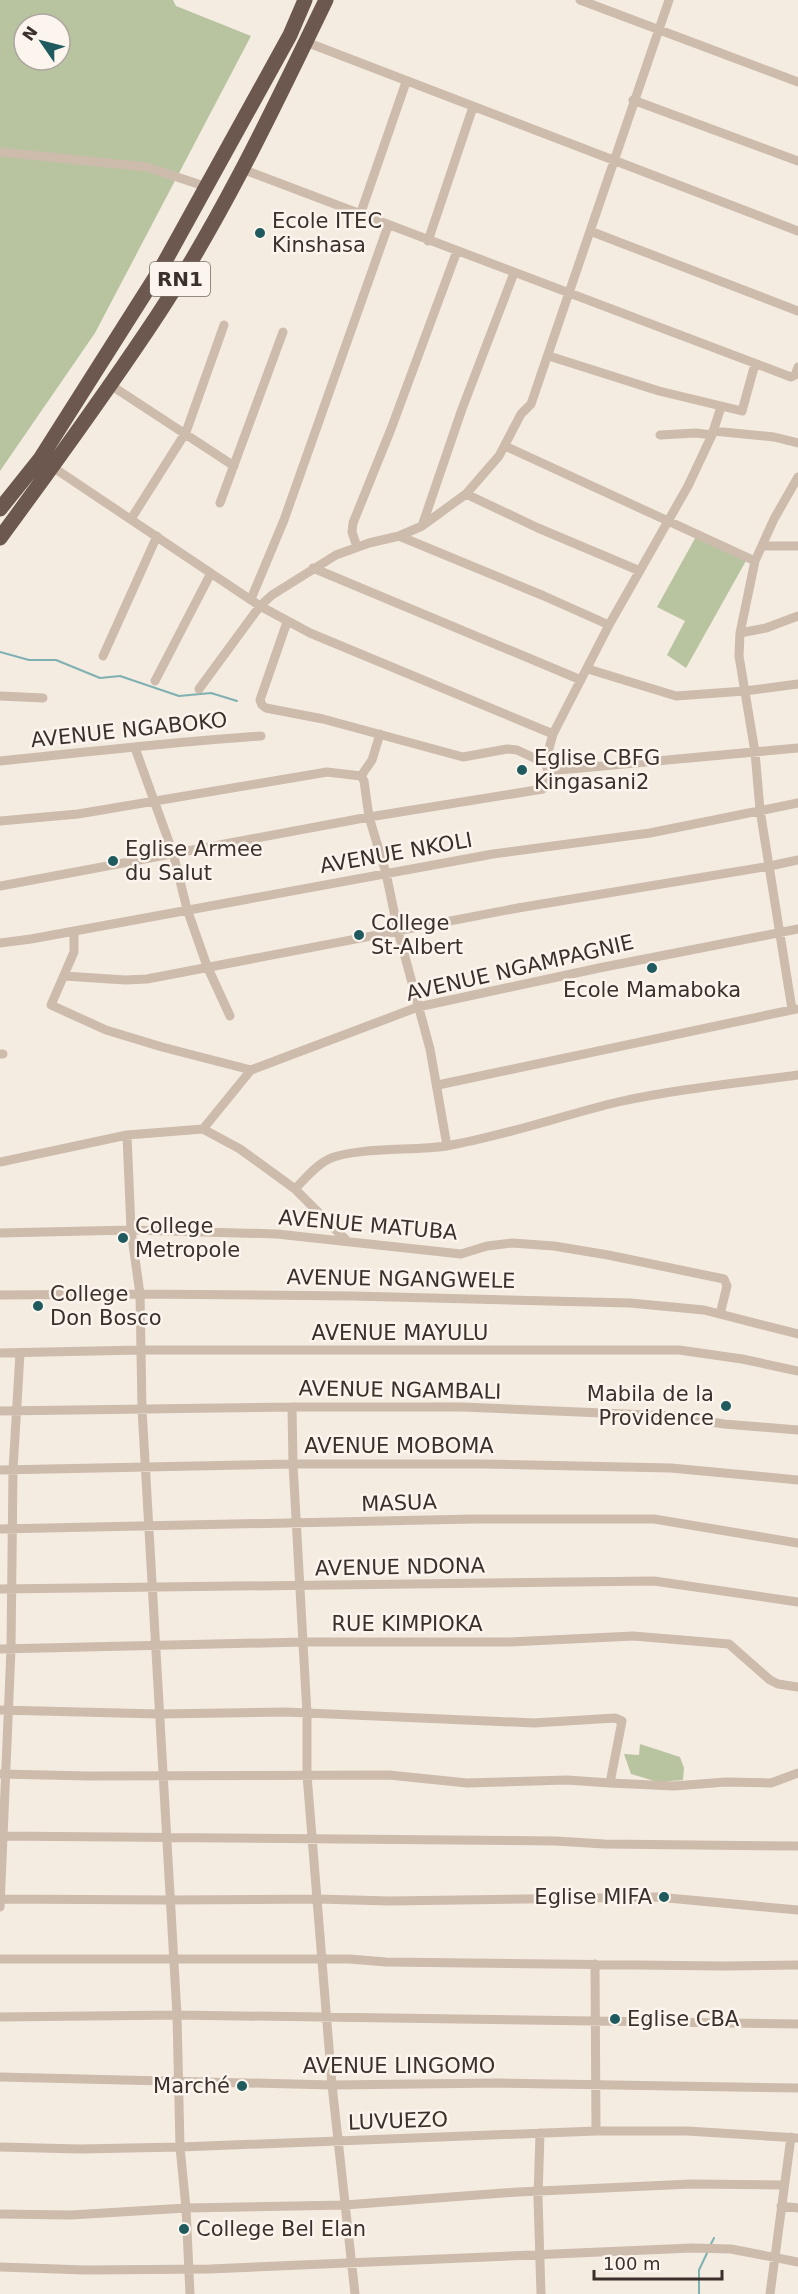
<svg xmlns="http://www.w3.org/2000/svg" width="798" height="2294" font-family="'DejaVu Sans',sans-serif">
<rect width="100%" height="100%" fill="#f4ebe1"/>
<path fill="#b8c4a0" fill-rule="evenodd" d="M0,0H173L176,6L251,36L95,333L0,471ZM24,24H60V60H24Z
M698,533L747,559L686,668L667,655L685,621L657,607Z
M640,1744L680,1757L684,1768L683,1780L658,1782L631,1774L624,1754L639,1755Z"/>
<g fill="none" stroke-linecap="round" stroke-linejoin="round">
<path stroke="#7fb0b2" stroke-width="2" d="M0,652L29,660H56L100,678L120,676L179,696L211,693L237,701
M710,2246L714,2238
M699,2294V2270L708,2251"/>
<path stroke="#cdbbac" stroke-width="9" d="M580,0L798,82
M306,42L798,231
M633,100L798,161
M0,152L147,167L207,187
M242,169L791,377L795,375L798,367
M360,215L406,82
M590,231L798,311
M428,241L473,107
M549,356L659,391L742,411L755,364
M109,384L234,466
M713,431L774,437L798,443
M660,435L696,433L712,435
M505,446L755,561
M51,466L260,606L310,633L553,734
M466,494L538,528L640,571
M220,503L283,332
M131,519L186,432L224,325
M422,526L462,409L514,273
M399,536L544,596L609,625
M762,546H798
M357,547L352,532L353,523L391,429L457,251
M313,568L581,680
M251,599L284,520L388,226
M287,622L260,700L262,705L266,708L323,719L463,757L507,749L517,750L545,763
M740,633L766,628L798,616
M103,656L157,536
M588,669L676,696L745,691L798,684
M155,681L211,573
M199,689L260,606L272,595L336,555L369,543L399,536L422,526L466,494L499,456L521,414L531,404L669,0
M0,696L43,698
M135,748L173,853L187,909L207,966L230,1016
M0,761C87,752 174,742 261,736
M548,771L798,748
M361,776L364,781L369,817L386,873L398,931L430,1049L447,1146
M361,776L372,760L380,734
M0,821L78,814L327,772L361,776
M0,886L369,817L543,789L548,771L545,763L553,734L609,625L688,486L712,435L721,407
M74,931V952L51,1005L106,1030L162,1047L251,1070
M0,943L31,939L493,854L650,833L798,803
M64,976L125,980L147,979L518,908L770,866L798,860
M792,1009L760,810L755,752L739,656L740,633L755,561L774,519L798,477
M0,1054H3
M438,1085L796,1009
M203,1129L240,1149L295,1189L347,1241
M127,1135L131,1230L140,1294L142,1409L177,2015L180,2147L186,2208L190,2294
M0,1162L127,1135L203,1129L251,1070L418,1007L599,968L798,929
M295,1189C305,1179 316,1165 329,1159C355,1147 415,1151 446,1146C505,1136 560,1116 618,1102C677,1089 738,1083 798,1075
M0,1233L131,1230L277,1234L461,1254L487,1246L512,1243L554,1246L608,1255L724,1279L727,1286L720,1314
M0,1295L140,1294L353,1296L630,1303L704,1310L798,1334
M0,1353L140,1350H679L742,1359L798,1371
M292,1407L293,1464L307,1714V1775L332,2085L355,2294
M0,1411L292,1407H463L673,1416L724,1424L798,1430
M0,1470L293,1464H482L671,1468L798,1480
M0,1529L474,1519H654L798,1543
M0,1589L654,1581L798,1602
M0,1649L304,1642H510L633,1636L729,1644L770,1680L778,1684L798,1687
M0,1710L159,1714L285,1712L534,1723L615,1718L622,1721L610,1783L567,1780L467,1783L389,1775L89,1776L0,1774
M610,1783L674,1786L726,1782L771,1783L798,1773
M0,1836L556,1841L604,1844L798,1846
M0,1899L169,1900L317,1899L390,1901L657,1897L798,1910
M0,1907L11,1649L13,1470L20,1353
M0,1959H349L386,1962L723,1966L798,1965
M595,1964L596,2131
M0,2017L177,2015L798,2024
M0,2077L332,2085L500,2083L798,2088
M540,2133L538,2198L541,2294
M0,2147L80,2149L180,2147L596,2131H687L798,2138
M781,2206L798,2208
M0,2214L71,2215L186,2208L345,2205L518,2192L691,2184L784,2185
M0,2267L85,2270L210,2269L692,2248L731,2249L798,2262
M770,2294L791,2137"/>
<path stroke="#6c584f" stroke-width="15" d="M0,509L40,459L163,265L290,35L305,0
M0,538C50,470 100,401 147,331C217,228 272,112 326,0"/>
</g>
<g fill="#1f5a5e" stroke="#fbf5ee" stroke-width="2">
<circle cx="260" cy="233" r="6"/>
<circle cx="522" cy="770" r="6"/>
<circle cx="113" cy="861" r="6"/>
<circle cx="359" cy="935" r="6"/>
<circle cx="652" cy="968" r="6"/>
<circle cx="123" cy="1238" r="6"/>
<circle cx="38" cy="1306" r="6"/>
<circle cx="726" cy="1406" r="6"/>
<circle cx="664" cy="1897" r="6"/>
<circle cx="615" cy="2019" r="6"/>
<circle cx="242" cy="2086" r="6"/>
<circle cx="184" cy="2229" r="6"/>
</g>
<g text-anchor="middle" stroke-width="5" stroke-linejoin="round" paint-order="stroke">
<rect fill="#fbf5ee" stroke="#756b66" stroke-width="1.5" x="150" y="262" width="60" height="34" rx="4.5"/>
<g font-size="20" font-weight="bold" fill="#3b302b">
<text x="180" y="286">RN1</text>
</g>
<g font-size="21" fill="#3b302b" stroke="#fbf5ee" text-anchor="start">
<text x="272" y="228">Ecole ITEC<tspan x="272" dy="24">Kinshasa</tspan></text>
<text x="534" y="765">Eglise CBFG<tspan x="534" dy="24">Kingasani2</tspan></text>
<text x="125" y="856">Eglise Armee<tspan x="125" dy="24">du Salut</tspan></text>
<text x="371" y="930">College<tspan x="371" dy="24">St-Albert</tspan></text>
<text x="652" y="997" text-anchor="middle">Ecole Mamaboka</text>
<text x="135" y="1233">College<tspan x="135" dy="24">Metropole</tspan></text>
<text x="50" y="1301">College<tspan x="50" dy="24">Don Bosco</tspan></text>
<text x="714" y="1401" text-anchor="end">Mabila de la<tspan x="714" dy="24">Providence</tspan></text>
<text x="652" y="1904" text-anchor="end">Eglise MIFA</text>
<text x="627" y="2026">Eglise CBA</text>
<text x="230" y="2093" text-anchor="end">Marché</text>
<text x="196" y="2236">College Bel Elan</text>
</g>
<g font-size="21" fill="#3b302b" stroke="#fbf5ee">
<text transform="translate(129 730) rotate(-6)" y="7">AVENUE NGABOKO</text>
<text transform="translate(396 853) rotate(-10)" y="7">AVENUE NKOLI</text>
<text transform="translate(520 968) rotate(-13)" y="7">AVENUE NGAMPAGNIE</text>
<text transform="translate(368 1225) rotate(5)" y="7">AVENUE MATUBA</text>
<text transform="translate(401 1279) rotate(1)" y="7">AVENUE NGANGWELE</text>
<text x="400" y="1340">AVENUE MAYULU</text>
<text transform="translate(400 1390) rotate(1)" y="7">AVENUE NGAMBALI</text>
<text x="399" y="1453">AVENUE MOBOMA</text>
<text transform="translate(399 1503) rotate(-2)" y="7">MASUA</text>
<text transform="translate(400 1567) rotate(-1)" y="7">AVENUE NDONA</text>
<text x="407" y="1631">RUE KIMPIOKA</text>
<text x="399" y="2073">AVENUE LINGOMO</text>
<text transform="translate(398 2121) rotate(-2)" y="7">LUVUEZO</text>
</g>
</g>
<g transform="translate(42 42) rotate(305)"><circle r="28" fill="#fbf5ee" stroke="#aea6a0" stroke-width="1.5"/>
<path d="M0-4.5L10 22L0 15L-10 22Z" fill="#1f5a5e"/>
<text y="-9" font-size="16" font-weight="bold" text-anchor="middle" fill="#3b302b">N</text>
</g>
<path d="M594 2270v9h128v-9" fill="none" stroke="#3b302b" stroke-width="3"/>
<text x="603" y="2270" font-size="18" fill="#3b302b" stroke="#fbf5ee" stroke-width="4.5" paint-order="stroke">100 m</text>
</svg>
